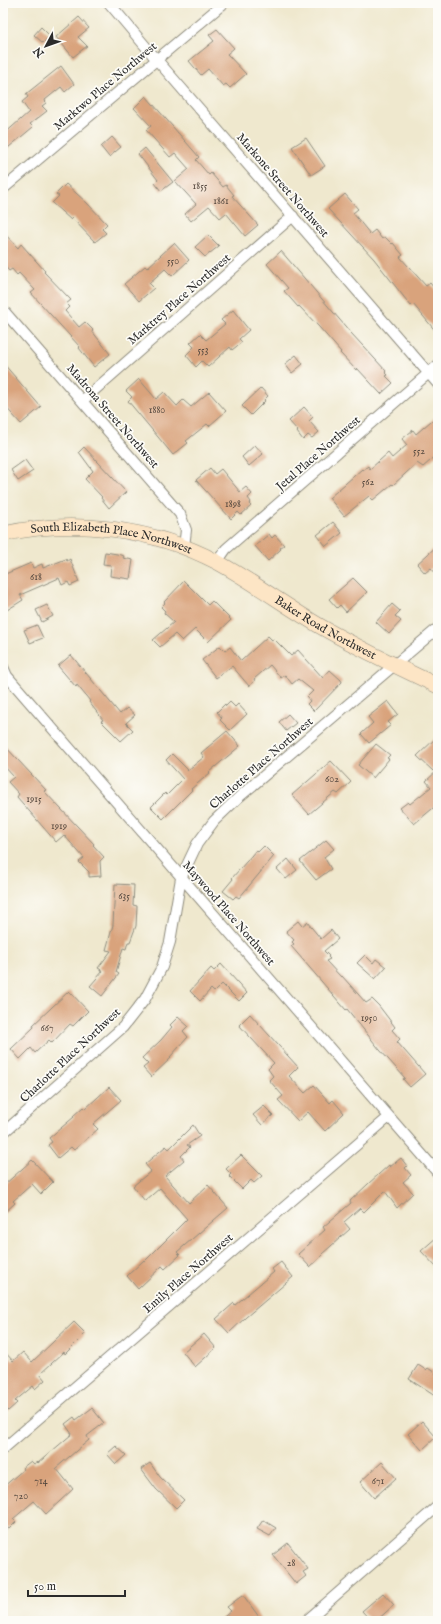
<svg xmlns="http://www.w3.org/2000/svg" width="441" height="1624" font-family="'IM FELL English',serif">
<rect width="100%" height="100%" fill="#fdfcf7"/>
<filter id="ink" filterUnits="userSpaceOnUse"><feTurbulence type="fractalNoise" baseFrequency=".025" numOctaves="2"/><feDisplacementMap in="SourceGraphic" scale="8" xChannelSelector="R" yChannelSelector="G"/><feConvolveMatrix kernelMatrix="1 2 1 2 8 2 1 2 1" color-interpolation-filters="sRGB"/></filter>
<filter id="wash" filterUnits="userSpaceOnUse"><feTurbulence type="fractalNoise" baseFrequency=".012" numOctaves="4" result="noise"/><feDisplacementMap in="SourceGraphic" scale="16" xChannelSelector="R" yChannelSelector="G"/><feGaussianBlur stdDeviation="0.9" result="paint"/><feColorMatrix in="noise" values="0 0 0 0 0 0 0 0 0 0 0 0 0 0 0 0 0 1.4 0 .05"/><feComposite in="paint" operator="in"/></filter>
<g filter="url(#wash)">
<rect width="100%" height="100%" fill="#efe8ce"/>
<g id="blocks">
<path fill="#d9a37c" d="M79,17L89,28L78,37L87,46L73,57L56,37Z
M41,27L50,36L43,43L34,35Z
M217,29L234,48L227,54L246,74L230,88L226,84L223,86L208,69L201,75L189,61L214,41L209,35Z
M61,66L74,84L65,92L61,87L45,100L46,103L42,106L47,111L30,124L33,127L3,152V135L29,112L22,102L28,97L26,94Z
M146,96L199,157L196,160L209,175L211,173L223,187L226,185L234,195L232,196L258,225L245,236L226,213L220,218L209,206L191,221L185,214L196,204L175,181L189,169L175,153L170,157L146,130L151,126L134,108Z
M112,137L121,147L109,157L101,147Z
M306,138L325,166L311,175L292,147Z
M145,148L173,182L161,191L155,183L158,180L138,154Z
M66,184L87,203L107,224L102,229L106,233L95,242L72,218L71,220L52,203L59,196L56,194Z
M345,194L358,209L353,213L370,234L375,230L382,239L385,237L392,244L393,243L403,255L400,257L426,286L430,283L438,293V334L413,304L411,306L374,259L328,209Z
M3,232L18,248L21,244L45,271L44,272L71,300L66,304L69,307L65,311L79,327L85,322L93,330L92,331L110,354L94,367L79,348L80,347L31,293L35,290L19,273L17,275L12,269L9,271L3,264Z
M208,235L219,246L205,257L195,247Z
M174,243L189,260L172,276L165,269L149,283L154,288L139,301L124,284L145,266L147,268Z
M281,251L351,333L386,371L385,372L388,375L386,376L393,383L381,394L357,368L356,370L340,353L341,352L319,327L299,306L298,307L284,291L288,288L267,264Z
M233,310L249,330L239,339L242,342L232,350L230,347L208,367L202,361L196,367L186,355L194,347L190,343L200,334L206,340L225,324L221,320Z
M296,355L303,364L292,373L285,364Z
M3,363L41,407L21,424L3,404Z
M139,379L156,399L164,392L177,406L183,400L191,407L209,392L226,411L209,426L207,424L186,441L188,443L173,455L128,401L132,397L126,391Z
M261,388L268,396L264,400L265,401L251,415L242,406Z
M304,407L313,417L309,421L319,432L312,438L308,435L303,440L297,432L298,431L289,421Z
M438,415V454L423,467L417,463L393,485L392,484L373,500L369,496L344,516L329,498L362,469L363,470L368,466L370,469L388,453L392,458L407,445L402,439L413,430L416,434Z
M255,445L263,454L249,466L242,457Z
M84,447L126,492L109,508L101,498L102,497L85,479L93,471L79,452Z
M25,460L33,471L18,481L11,470Z
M210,468L215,474L221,469L240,492L246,487L252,494L248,498L251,502L249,504L251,506L241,515L238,512L231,519L196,480Z
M333,522L342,533L326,546L317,535Z
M269,534L272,538L275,535L284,545L280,548L281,549L268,561L255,546Z
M438,545V576L431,568L425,573L417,564Z
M105,552L117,554L124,556L123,558L133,560L130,579L110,576L111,565L103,564Z
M66,559L67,561L70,559L79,582L70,586L68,582L62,585L59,578L20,595L23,600L7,610L3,603V575L31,563L33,568L42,564L43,568Z
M353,578L367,592L346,612L340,605L337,608L329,599Z
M184,581L208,605L212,601L231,620L208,642L195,629L182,641L175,634L160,647L153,640L174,622L164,613L165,611L161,607L165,603L164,602Z
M392,604L400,611L395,616L401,621L389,634L376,622Z
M47,605L53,616L42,622L36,610Z
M37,625L43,638L30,643L24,630Z
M268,636L272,640L274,639L291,656L298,650L323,678L330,670L341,680L342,682L314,711L307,704L310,701L307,697L313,691L298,679L292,684L285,675L281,678L270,665L254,679L255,681L249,686L232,666L216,678L202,660L220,646L225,651L230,647L241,661Z
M71,655L120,714L127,708L135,715L126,723L133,730L121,741L101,721L103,720L89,702L90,701L77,685L76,687L58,666Z
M388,701L398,714L388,722L391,725L369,743L361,734L373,723L368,717Z
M230,702L235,707L238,704L247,714L230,730L220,720L222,718L217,712L225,704L226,706Z
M288,714L296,723L286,731L279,722Z
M227,731L240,746L209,772L210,773L191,789L192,790L163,819L151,807L165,793L167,795L183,779L166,760L172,754L188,770L204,757L201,753Z
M438,736V766L433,771L417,756Z
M3,744L46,790L44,791L94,844L93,845L104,857L100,861L101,876L89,877V872L79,862L84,858L64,835L56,842L17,797L19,794L8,782L14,777L3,765Z
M376,744L390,755L387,758L389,759L373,778L358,765Z
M331,761L351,782L338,794L335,792L309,814L292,795Z
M438,770V804L414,824L400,808L408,802L410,804L431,787L426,781Z
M326,840L334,849L324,857L331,869L316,880L300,861Z
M264,846L274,856L239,898L236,896L233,899L223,891L233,879L232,878L247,861L256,850L258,852Z
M288,859L297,870L286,879L277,869Z
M115,884L134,885L133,905L137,906L136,926L130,942H128L126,949L123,948L116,972L119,974L102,996L90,986L103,971L98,968L111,951L106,950L113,925Z
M298,921L302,926L307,922L321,939L331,930L338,939L324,951L329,956L328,957L330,959L326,961L341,977L342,976L366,1003L372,999L379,1006L395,1027L392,1030L400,1039L397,1042L425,1074L410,1087L403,1079L405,1078L380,1050L347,1009L346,1010L291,946L294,944L292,942L294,940L286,931Z
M365,955L373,963L376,959L386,967L375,979L357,963Z
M221,964L247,993L239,1001L222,984L214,992L211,989L200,1001L190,991L211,968L214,971Z
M69,991L88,1011L73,1026L70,1024L52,1043L49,1040L35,1053L31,1048L20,1059L11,1049L34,1027L33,1025Z
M250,1014L298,1067L289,1076L305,1093L314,1085L330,1103L333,1100L344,1113L325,1131L308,1112L298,1121L278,1100L283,1096L269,1080L273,1076L268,1069L274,1063L239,1025Z
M178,1017L188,1026L183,1031L188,1037L170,1057L171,1058L151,1077L143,1068L148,1064L142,1058L161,1040L172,1027L170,1025Z
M109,1087L121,1100L93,1124L98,1129L74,1150L71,1147L58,1158L48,1145L52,1142L49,1138L74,1117L73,1116L83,1107L85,1109Z
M264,1106L273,1115L262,1125L253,1115Z
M193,1125L200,1136L187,1145L190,1147L181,1156L184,1160L165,1176L189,1203L208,1185L228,1208L177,1252L180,1255L165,1269L162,1266L138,1289L127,1276L144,1260L145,1261L187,1219L160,1188L145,1201L133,1186L151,1171L145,1164L166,1146L169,1149Z
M241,1155L262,1176L254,1183L251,1180L242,1189L229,1176L231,1174L226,1169Z
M401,1158L407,1166L405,1168L411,1175L403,1182L413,1193L397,1208L385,1191L364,1212L360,1208L344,1222L350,1229L322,1254L323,1255L310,1267L298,1254L325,1230L323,1227L351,1203L350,1201L368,1184L389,1165L390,1167Z
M32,1160L53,1182L41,1194L32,1184L13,1201L15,1203L3,1214V1186Z
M438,1236V1269L421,1251Z
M281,1262L293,1277L246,1317L229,1333L216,1319L234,1303L235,1305L274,1272L272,1269Z
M74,1322L85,1333L84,1335L65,1354L64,1352L40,1374L45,1380L35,1389L33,1386L15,1401L17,1403L8,1411L3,1406V1350L13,1361L23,1352L32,1362Z
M204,1334L216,1348L195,1367L183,1352Z
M418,1365L426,1370L428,1368L438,1375V1398L409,1379Z
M92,1408L104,1423L87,1436L89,1440L56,1468L73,1489L46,1514L34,1501L13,1519L16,1522L9,1529L5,1526L3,1528V1487L24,1469L22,1468L31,1461L34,1464L37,1462L38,1463L72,1434L65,1424L74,1417L76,1420Z
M422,1421L436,1437L422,1450L408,1434Z
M116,1446L126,1455L116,1464L107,1454Z
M382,1462L396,1478L374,1498L360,1482Z
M150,1463L160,1477L184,1500L176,1508L156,1489L141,1469Z
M263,1520L276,1528L270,1536L257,1529Z
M288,1543L308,1569L303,1572L306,1576L296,1584L273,1555Z
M383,1593L394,1605L376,1621H371L362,1611Z
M243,1595L262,1621H219L231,1611L227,1607Z"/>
</g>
</g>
<g filter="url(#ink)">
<use href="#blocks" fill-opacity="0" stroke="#8d8a7c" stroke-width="1"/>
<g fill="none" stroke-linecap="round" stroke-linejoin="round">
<defs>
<path id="street" d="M109,3L157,60L438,384
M3,189L224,3
M3,310L180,514L186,530L184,547
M82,401L293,216
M217,562L226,549L438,365
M3,667L7,676L438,1173
M3,1133L123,1027L145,999L162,967L170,942L181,878L197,844L214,821L239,797L438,628
M3,1449L389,1117
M306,1621L438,1506"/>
<g id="secondary">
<path id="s1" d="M3,534C74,518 153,528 217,562C254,582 288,608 325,629C362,650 400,668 438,686"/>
</g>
</defs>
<use href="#street" stroke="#8d8a7c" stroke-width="12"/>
<use href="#secondary" stroke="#8d8a7c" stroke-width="16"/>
<use href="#street" stroke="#fff" stroke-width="10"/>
<use href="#secondary" stroke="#fde5c5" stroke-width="15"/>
</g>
</g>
<g text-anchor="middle" stroke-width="3.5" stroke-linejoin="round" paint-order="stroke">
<g font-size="10" fill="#56493f">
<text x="200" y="189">1855</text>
<text x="221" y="204">1861</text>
<text x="173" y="264">550</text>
<text x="203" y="353">553</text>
<text x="157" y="413">1880</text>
<text x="419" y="454">552</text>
<text x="368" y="485">562</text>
<text x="233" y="507">1898</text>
<text x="36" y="580">618</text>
<text x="332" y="782">602</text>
<text x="34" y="802">1915</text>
<text x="59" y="829">1919</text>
<text x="124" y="899">635</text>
<text x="369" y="1021">1950</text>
<text x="47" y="1031">667</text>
<text x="41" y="1484">714</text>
<text x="378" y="1484">671</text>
<text x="21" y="1499">720</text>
<text x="291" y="1566">28</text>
</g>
<g font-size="12" fill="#2b2b2b" stroke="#fdfcf7">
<text transform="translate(105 86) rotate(-40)" y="4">Marktwo Place Northwest</text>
<text transform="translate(283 185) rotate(49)" y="4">Markone Street Northwest</text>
<text transform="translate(179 299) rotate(-41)" y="4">Marktrey Place Northwest</text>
<text transform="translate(113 416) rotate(49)" y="4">Madrona Street Northwest</text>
<text transform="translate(318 453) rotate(-41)" y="4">Jetal Place Northwest</text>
<text dy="4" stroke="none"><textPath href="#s1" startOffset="110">South Elizabeth Place Northwest</textPath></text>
<text dy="4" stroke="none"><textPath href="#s1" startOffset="347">Baker Road Northwest</textPath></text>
<text transform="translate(261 763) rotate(-41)" y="4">Charlotte Place Northwest</text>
<text transform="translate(229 913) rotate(49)" y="4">Maywood Place Northwest</text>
<text transform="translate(70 1055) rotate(-43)" y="4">Charlotte Place Northwest</text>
<text transform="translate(188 1273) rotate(-41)" y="4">Emily Place Northwest</text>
</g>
</g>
<rect width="441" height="1624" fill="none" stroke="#fdfcf7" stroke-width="16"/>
<g transform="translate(46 46) rotate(229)" stroke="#fdfcf7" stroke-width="3" paint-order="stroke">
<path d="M0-3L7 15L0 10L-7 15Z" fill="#2b2b2b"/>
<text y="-6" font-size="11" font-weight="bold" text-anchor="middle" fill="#2b2b2b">N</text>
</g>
<path d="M28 1590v6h97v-6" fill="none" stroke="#2b2b2b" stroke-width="2"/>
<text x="34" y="1590" font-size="12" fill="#2b2b2b" stroke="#fdfcf7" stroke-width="3" paint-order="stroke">50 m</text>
</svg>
